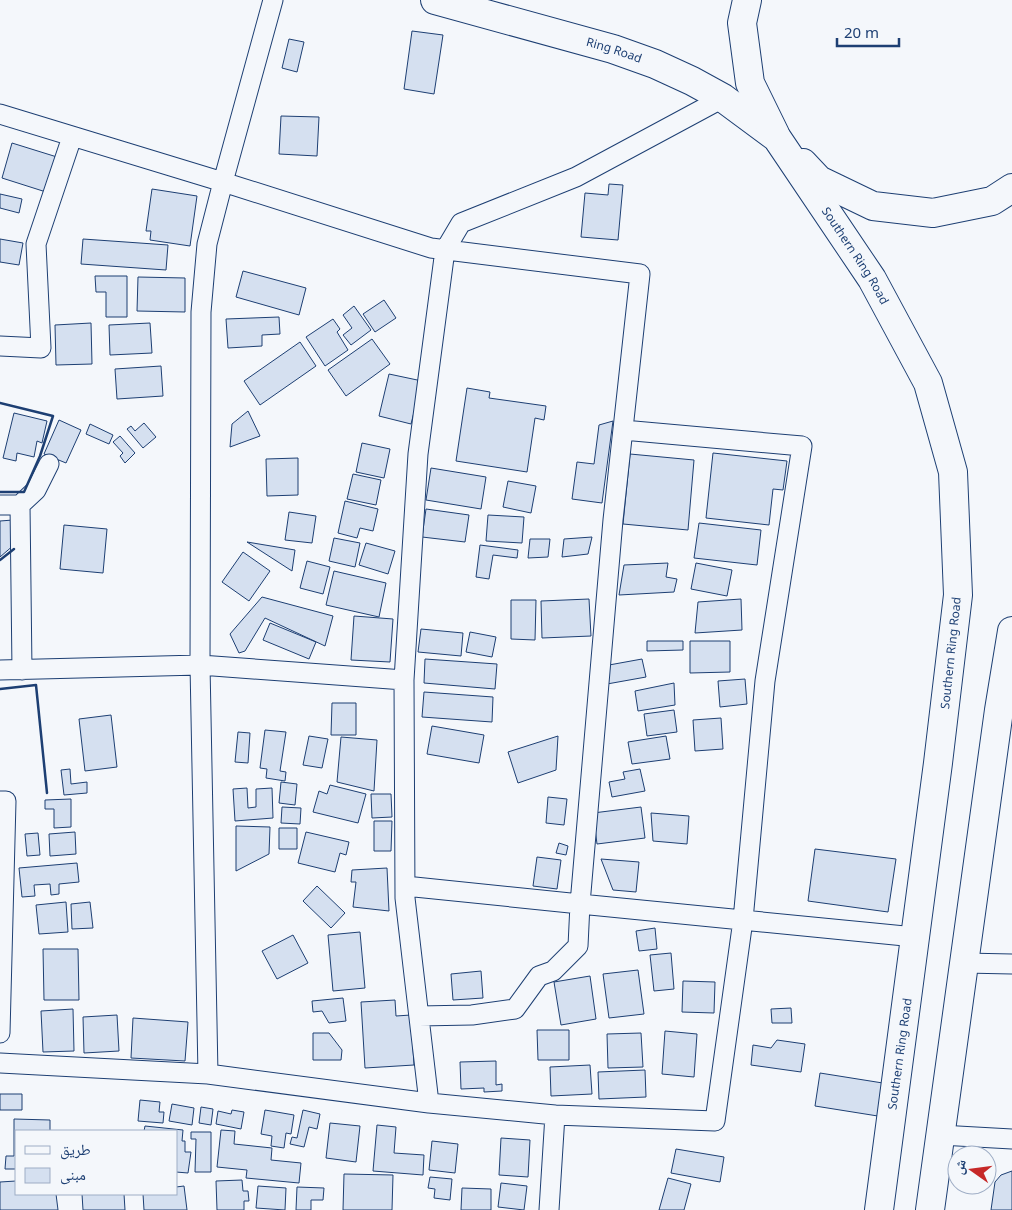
<svg xmlns="http://www.w3.org/2000/svg" width="1012" height="1210" font-family="'Noto Sans','Noto Naskh Arabic',sans-serif">
<rect width="100%" height="100%" fill="#f4f7fb"/>
<path fill="#d5e0f0" stroke="#1d3f73" d="M412,31L443,35L434,94L404,89Z
M289,39L304,42L297,72L282,68Z
M281,116L319,117L317,156L279,154Z
M12,143L57,157L46,192L2,178Z
M609,184L623,185L618,240L581,237L585,193L608,195Z
M152,189L197,196L190,246L150,240L151,231H146Z
M0,194L22,199L19,213L0,208Z
M0,239L23,243L19,265L0,262Z
M83,239L168,245L166,270L81,264Z
M243,271L306,288L299,315L236,297Z
M95,276H127V317H106V292H96Z
M138,277L185,278V312L137,311Z
M384,300L396,318L375,332L363,314Z
M354,306L371,330L351,345L343,335L352,328L343,315Z
M279,317L280,334L262,335V346L228,348L226,319Z
M333,319L340,329L337,332L348,350L325,366L306,337Z
M91,323L92,364L56,365L55,325Z
M150,323L152,353L110,355L109,325Z
M372,339L390,364L346,396L328,370Z
M300,342L316,366L260,405L244,381Z
M161,366L163,396L117,399L115,369Z
M389,374L422,381L411,424L379,416Z
M467,388L490,392L489,398L546,406L544,420L535,418L527,472L456,461Z
M248,411L260,436L230,447L232,424Z
M14,413L47,421L42,443L37,441L34,457L17,453L16,461L3,458Z
M59,420L81,430L66,463L44,454Z
M613,421L602,503L572,499L577,462L594,464L599,425Z
M144,423L156,437L143,448L127,429L131,426L135,431Z
M90,424L113,435L109,444L86,434Z
M120,436L135,453L125,463L120,456L123,453L113,442Z
M362,443L390,449L384,478L356,472Z
M713,453L787,461L783,490L773,489L769,525L706,518Z
M630,454L694,460L688,530L623,524Z
M298,458V495L267,496L266,459Z
M431,468L486,477L481,509L426,500Z
M353,474L381,480L376,505L347,499Z
M508,481L536,486L531,513L503,507Z
M345,501L378,509L373,531L360,528L357,538L338,533Z
M426,509L469,515L465,542L422,537Z
M289,512L316,516L312,543L285,540Z
M488,515L524,517L522,543L486,541Z
M13,520L15,544L0,557V521Z
M699,523L761,530L757,565L694,558Z
M64,525L107,529L103,573L60,569Z
M592,537L588,554L562,557L564,539Z
M334,538L360,543L355,567L329,561Z
M530,539H550L548,557L528,558Z
M247,542L295,550L292,571Z
M366,543L395,551L388,574L359,565Z
M480,545L518,550L517,558L493,555L489,579L476,577Z
M243,552L270,571L249,601L222,582Z
M307,561L330,567L323,594L300,588Z
M668,563L666,577L677,579L674,592L619,595L624,565Z
M696,563L732,570L727,596L691,589Z
M334,571L386,583L379,617L326,605Z
M262,597L333,616L325,646L265,618L245,651L239,653L230,634Z
M589,599L591,636L542,638L541,601Z
M741,599L742,630L695,633L698,602Z
M511,600H536L535,640L511,639Z
M354,616L393,619L390,662L351,660Z
M270,623L316,642L309,659L263,640Z
M421,629L463,633L461,656L418,652Z
M470,632L496,637L492,657L466,652Z
M647,641H683V650L647,651Z
M690,641H730V672L690,673Z
M425,659L497,664L495,689L424,683Z
M642,659L646,677L607,684L609,665Z
M745,679L747,704L720,707L718,681Z
M674,683L675,705L638,711L635,691Z
M424,692L493,697L492,722L422,717Z
M332,703H356V735H331Z
M674,710L677,732L647,736L644,714Z
M111,715L117,767L85,771L79,719Z
M721,718L723,749L695,751L693,720Z
M432,726L484,735L479,763L427,754Z
M265,730L286,732L280,771L286,772L285,781L266,778L267,769L260,768Z
M238,732L250,733L248,763L235,762Z
M309,736L328,739L322,768L303,765Z
M558,736L556,770L518,783L508,752Z
M666,736L670,759L632,764L628,742Z
M341,737L377,740L374,791L337,782Z
M70,769L71,784L87,782V793L64,795L61,770Z
M640,769L645,791L612,797L609,782L625,779L623,772Z
M281,782L297,784L295,805L279,803Z
M330,785L366,794L358,823L313,812L319,791L327,794Z
M247,788L248,808L256,807V789L272,788L273,818L235,821L233,789Z
M371,794H391L392,817L372,818Z
M548,797L567,799L564,825L546,823Z
M71,799V827L54,828V809H45V800Z
M282,807L301,808L300,824L281,823Z
M641,807L645,838L597,844L593,813Z
M651,813L689,816L687,844L653,841Z
M374,821H392L391,851H374Z
M236,826L270,827L269,854L236,871Z
M279,828H297V849H279Z
M75,832L76,854L50,856L49,834Z
M306,832L349,842L346,855L340,853L335,872L298,863Z
M38,833L40,855L27,856L25,834Z
M559,843L568,846L566,855L556,853Z
M815,849L896,859L888,912L808,901Z
M537,857L561,860L557,889L533,886Z
M601,859L639,862L636,892L613,890Z
M77,863L79,882L59,884V894L51,895L50,884L34,885L35,896L22,897L19,868Z
M387,868L389,911L353,907L356,882H351L352,870Z
M317,886L345,913L331,928L303,901Z
M66,902L68,932L39,934L36,905Z
M90,902L93,928L72,929L71,904Z
M655,928L657,949L639,951L636,931Z
M360,932L365,988L333,991L328,935Z
M293,935L308,963L277,979L262,951Z
M43,949H78L79,1000H44Z
M671,953L674,989L654,991L650,955Z
M638,970L644,1014L609,1018L603,974Z
M481,971L483,998L453,1000L451,974Z
M590,976L596,1019L561,1025L554,982Z
M683,981L715,982L714,1013L682,1012Z
M343,998L346,1021L329,1023L322,1011L313,1012L312,1001Z
M395,1000L396,1016L411,1015L414,1065L365,1068L361,1002Z
M791,1008L792,1023H772L771,1009Z
M73,1009L74,1051L43,1052L41,1011Z
M117,1015L119,1051L84,1053L83,1017Z
M133,1018L188,1022L185,1061L131,1058Z
M537,1030H569V1060H538Z
M665,1031L697,1034L694,1077L662,1074Z
M313,1033H329L342,1050L341,1060H313Z
M641,1033L643,1067L608,1068L607,1034Z
M777,1040L805,1044L801,1072L751,1065L753,1045L771,1048Z
M496,1061V1085L502,1084V1091L484,1092V1088L461,1089L460,1062Z
M590,1065L592,1094L551,1096L550,1067Z
M645,1070L646,1097L599,1099L598,1072Z
M820,1073L889,1084L884,1117L815,1106Z
M0,1094H22V1110H0Z
M140,1100L160,1102L159,1112H164L163,1123L138,1121Z
M172,1104L194,1108L192,1125L169,1121Z
M201,1107L213,1109L211,1125L199,1123Z
M232,1110L244,1112L241,1129L216,1124L218,1111L231,1114Z
M265,1110L294,1115L291,1134L286,1133L284,1148L271,1146L272,1136L261,1134Z
M303,1110L320,1114L317,1129L309,1127L304,1147L290,1144L292,1137L297,1138Z
M14,1119L50,1120V1131H16V1169H5L6,1156H14Z
M330,1123L360,1126L356,1162L326,1158Z
M377,1125L396,1127L394,1153L424,1155L423,1175L373,1171Z
M145,1126L183,1130L182,1141H185V1152H191L188,1173L176,1172V1131H144Z
M221,1130L235,1131L234,1144L272,1148L271,1160L301,1163L299,1183L246,1178L247,1170L217,1167Z
M191,1132H211V1172H195L196,1139H191Z
M501,1138L530,1140L528,1177L499,1175Z
M432,1141L458,1144L455,1173L429,1170Z
M676,1149L724,1157L720,1182L671,1173Z
M1012,1171V1210H991L995,1182L1001,1175Z
M344,1174L393,1175L392,1210H343Z
M430,1177L452,1179L450,1200L434,1198L435,1189L428,1188Z
M668,1178L691,1184L684,1210H659Z
M242,1180L243,1191H248L249,1201H244V1210H217L216,1181Z
M16,1181V1194H56L58,1210H0V1182Z
M501,1183L527,1186L524,1210L498,1207Z
M184,1186L187,1210H144L143,1194H176V1187Z
M258,1186L286,1188L285,1210L256,1208Z
M297,1187L324,1188L323,1200H311V1210H296Z
M462,1188L491,1189V1210H461Z
M82,1194H124L125,1210H83Z"/>
<g fill="none" stroke-linecap="round" stroke-linejoin="round">
<defs>
<path id="street" d="M273,0L223,182L207,244L201,312L200,665L208,1074L429,1103
M0,114L223,182L431,248L640,274L613,520L580,904L915,937
M0,346L41,348L36,244L72,137
M0,505H20L22,670
M20,505L36,490L49,464
M0,670L200,665L404,680
M0,801H6L0,1033
M405,886L580,904L578,946L553,971L539,976L515,1009L472,1015L419,1016
M964,963L1012,964
M0,1063L208,1074
M555,1115L429,1103L405,898L404,680L418,454L445,250L461,223L576,177L723,98
M940,1135L1012,1139
M549,1210L555,1115L715,1121L743,920L765,681L802,446L623,430"/>
<g id="primary">
<path id="s1" d="M435,0L613,49L655,64L692,81L723,98L777,138L872,279L928,383L953,472L958,595L938,763L879,1210"/>
<path d="M747,0L742,23L750,83L775,134"/>
<path d="M803,163L819,180L873,206L933,213L992,201L1012,188"/>
<path d="M930,1210L999,710L1012,631"/>
</g>
</defs>
<use href="#street" stroke="#1d3f73" stroke-width="21"/>
<use href="#primary" stroke="#1d3f73" stroke-width="30"/>
<use href="#street" stroke="#f4f7fb" stroke-width="19"/>
<use href="#primary" stroke="#f4f7fb" stroke-width="28"/>
<path stroke="#1d3f73" stroke-width="2.5" d="M0,403L53,416L40,456L24,492H0
M0,560L14,549
M0,689L36,685L47,793"/>
</g>
<g text-anchor="middle" stroke-width="4" stroke-linejoin="round" paint-order="stroke">
<g font-size="12" fill="#1d3f73" stroke="#f4f7fb">
<text dy="4" stroke="none"><textPath href="#s1" startOffset="186">Ring Road</textPath></text>
<text dy="4" stroke="none"><textPath href="#s1" startOffset="514">Southern Ring Road</textPath></text>
<text transform="translate(951 653) rotate(-84)" y="4">Southern Ring Road</text>
<text transform="translate(900 1054) rotate(-82)" y="4">Southern Ring Road</text>
</g>
</g>
<rect x="15" y="1130" width="162" height="65" fill="#f4f7fb" stroke="#9eadc5"/>
<rect x="25" y="1146" width="25" height="8" fill="#f4f7fb" stroke="#9eadc5"/>
<text x="60" y="1155" font-size="15" fill="#1d3f73">طريق</text>
<rect x="25" y="1168" width="25" height="15" fill="#d5e0f0" stroke="#9eadc5"/>
<text x="60" y="1180" font-size="15" fill="#1d3f73">مبنى</text>
<g transform="translate(972 1170) rotate(284)"><circle r="24" fill="#f4f7fb" stroke="#9eadc5"/>
<path d="M0-4L9 19L0 12L-9 19Z" fill="#c62828"/>
<text y="-8" font-size="14" font-weight="bold" text-anchor="middle" fill="#1d3f73">ش</text>
</g>
<path d="M837 38v8h62v-8" fill="none" stroke="#1d3f73" stroke-width="2.5"/>
<text x="844" y="38" font-size="15" fill="#1d3f73" stroke="#f4f7fb" stroke-width="4" paint-order="stroke">20 m</text>
</svg>
